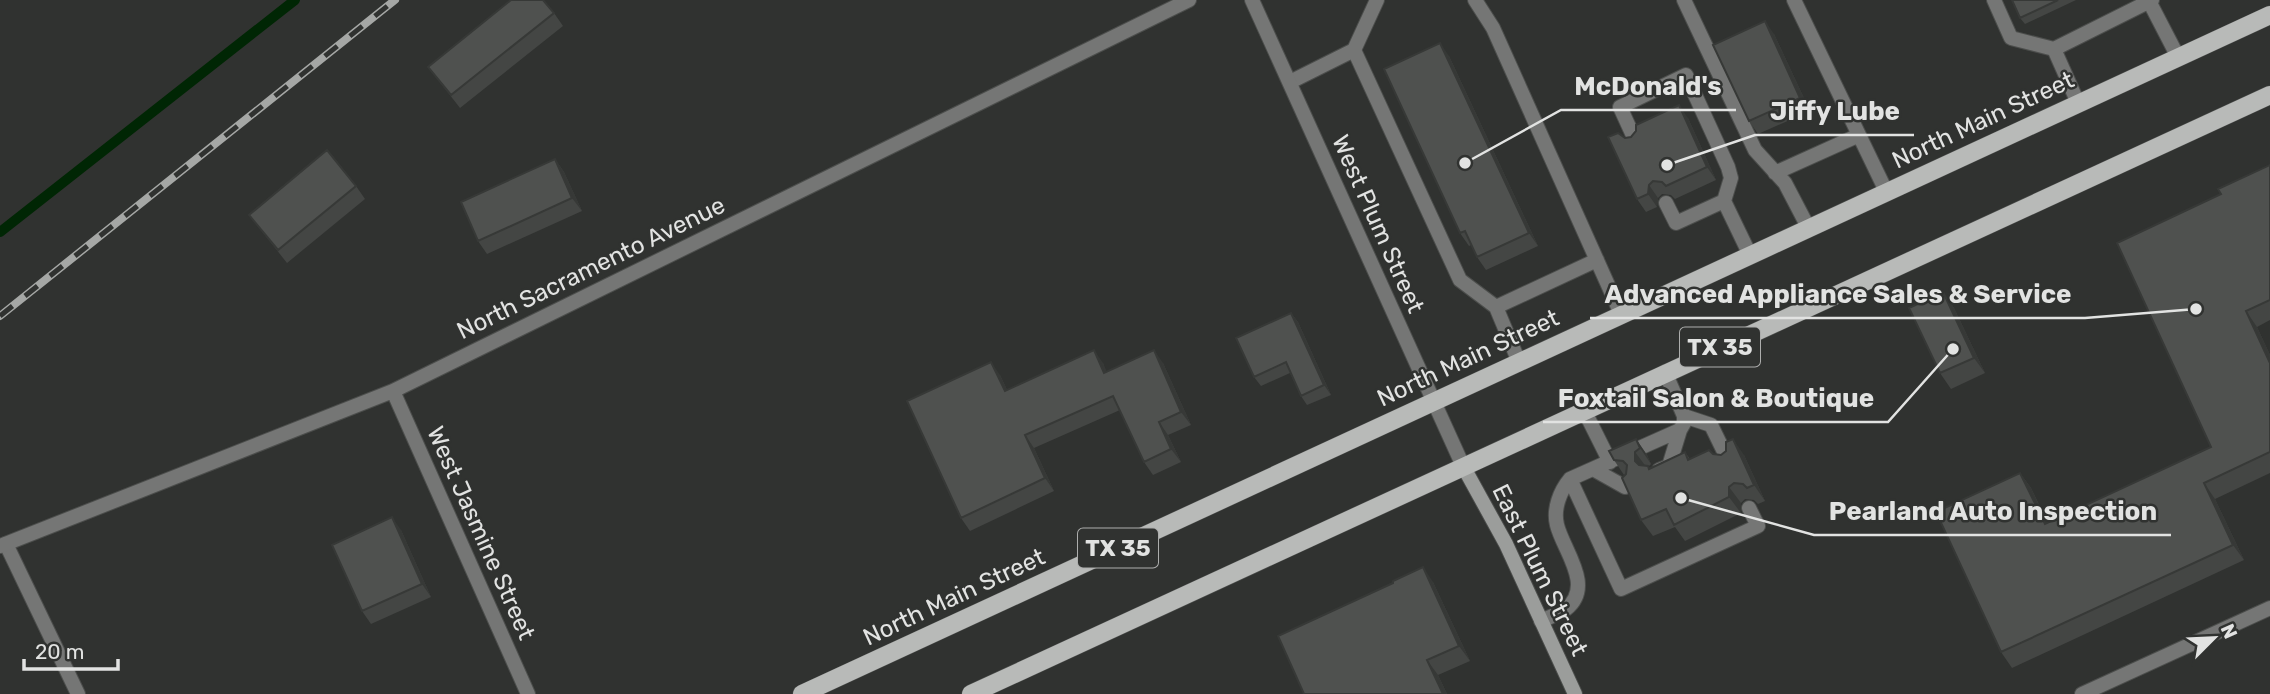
<svg xmlns="http://www.w3.org/2000/svg" width="2270" height="694" font-family="Rubik,sans-serif">
<rect width="100%" height="100%" fill="#303230"/>
<g fill="none" stroke-linecap="round" stroke-linejoin="round">
<path stroke="#002604" stroke-width="10" d="M0,232L295,0"/>
<defs>
<path id="lane" d="M1377,0L1354,50L1460,280L1496,307L1519,362
M1475,0L1493,28L1621,314
M1684,0L1755,150L1785,183L1809,229
M1794,0L1886,191
M1994,0L2011,38L2054,49L2078,103
M2149,1L2178,57
M2054,49L2152,0
M1290,82L1354,50
M1636,142L1620,107L1686,75L1728,167L1731,178L1724,201L1750,255
M1775,173L1857,136
M1666,203L1676,223L1724,201
M1496,307L1597,260
M1584,410L1610,462
M1684,416L1711,425L1729,462
M1593,469L1625,487L1629,485
M1659,470L1669,466L1680,430
M1570,479L1621,589L1758,526L1749,508
M6,544L78,694
M1541,621C1549,617 1559,614 1566,609C1595,586 1563,550 1557,525C1553,509 1560,491 1570,479L1680,430L1684,423V416L1665,372"/>
<path id="street" d="M1252,0L1463,466
M393,391L528,694
M0,546L393,391L1189,0
M2082,694L2270,608"/>
<path id="secondary" d="M1463,466L1506,544L1575,694"/>
<path id="primary" d="M802,694L2270,15
M971,694L2270,95"/>
</defs>
<use href="#lane" stroke="#4c4e4c" stroke-width="16"/>
<use href="#street" stroke="#4c4e4c" stroke-width="16"/>
<use href="#secondary" stroke="#4c4e4c" stroke-width="16"/>
<use href="#primary" stroke="#4c4e4c" stroke-width="19"/>
<use href="#lane" stroke="#757675" stroke-width="14"/>
<use href="#street" stroke="#757675" stroke-width="14"/>
<use href="#secondary" stroke="#9b9d9b" stroke-width="14"/>
<use href="#primary" stroke="#b8bab8" stroke-width="18"/>
<defs>
<path id="rail" d="M0,316L395,0"/>
</defs>
<use href="#rail" stroke="#a5a7a5" stroke-width="8"/>
<use href="#rail" stroke="#303230" stroke-width="5" stroke-dasharray="16" stroke-linecap="butt"/>
</g>
<path fill="#444644" d="M2012,0H2076L2025,24L2020,18Z
M554,13L563,26L460,108L428,67Z
M1774,34L1810,111L1758,134L1749,121Z
M1449,56L1538,246L1486,270L1477,257L1471,245L1469,246L1460,233Z
M1688,118L1716,180L1675,199L1671,195L1662,194L1658,198L1657,207L1646,212L1637,199L1625,138L1631,137Z
M555,159L564,172L582,211L487,254L478,241Z
M2270,165V320L2257,327L2270,355V473L2215,499L2244,560L2012,668L2001,652L2020,473L2031,488L2048,523L2211,447L2221,194Z
M356,186L365,199L287,263L249,215Z
M1943,292L1954,308L1985,373L1951,389L1940,373Z
M1291,313L1298,322L1331,395L1307,405L1301,396L1290,373L1261,386L1254,377Z
M1103,363L1106,372L1163,363L1191,425L1168,435L1181,462L1153,475L1144,462L1120,410L1034,448L1054,491L970,531L961,518L1000,375L1007,390Z
M1636,439L1647,455L1651,464L1648,467L1650,468L1685,452L1690,459L1713,454L1744,455L1765,501L1758,504L1754,500L1745,499L1741,503V513L1685,541L1675,527L1653,536L1641,520L1624,475L1614,460Z
M401,530L431,597L371,624L362,611Z
M1433,582L1470,661L1438,675L1447,694H1304Z"/>
<path fill="#373937" d="M1765,21L1774,34L1810,111L1800,98Z
M1440,43L1449,56L1538,246L1529,233Z
M1679,105L1688,118L1716,180L1707,167Z
M555,159L564,172L582,211L572,198Z
M1649,185L1658,198L1657,207L1648,194Z
M1943,292L1954,308L1985,373L1974,358Z
M2246,311L2257,327L2270,355V363Z
M1291,313L1298,322L1331,395L1324,385Z
M1094,350L1103,363L1113,386L1104,373Z
M1154,350L1163,363L1191,425L1181,412Z
M991,362L1000,375L1014,404L1005,391Z
M1159,422L1168,435L1181,462L1171,449Z
M1025,435L1034,448L1054,491L1045,478Z
M1636,439L1647,455L1651,464L1640,448Z
M1733,439L1744,455L1765,501L1754,485Z
M1635,452L1647,468L1646,477L1635,461Z
M2020,473L2031,488L2055,540L2045,524Z
M2204,483L2215,499L2244,560L2233,545Z
M1729,487L1741,503V513L1729,497Z
M392,517L401,530L431,597L422,584Z
M1423,567L1433,582L1470,661L1459,646Z
M1427,660L1438,675L1447,694H1443Z"/>
<path fill="#4f514f" stroke="#373937" stroke-width="2" d="M511,0H543L554,13L451,95L428,67Z
M2012,0H2058L2020,18Z
M1765,21L1800,98L1749,121L1713,45Z
M1440,43L1529,233L1477,257L1465,231L1460,233L1384,69Z
M1679,105L1707,167L1666,186L1662,182L1653,181L1649,185L1648,194L1637,199L1608,137L1618,133L1625,138L1631,137L1636,131V125Z
M327,150L356,186L278,250L249,215Z
M555,159L572,198L478,241L461,202Z
M2270,165V300L2246,311L2270,363V452L2204,483L2233,545L2001,652L1936,512L2020,473L2045,524L2211,447L2117,243L2221,194L2218,189Z
M1943,292L1974,358L1940,373L1909,308Z
M1291,313L1324,385L1301,396L1286,362L1254,377L1236,338Z
M1094,350L1104,373L1154,350L1181,412L1159,422L1171,449L1144,462L1113,396L1025,435L1045,478L961,518L907,401L991,362L1005,391Z
M1636,439L1640,448L1635,452V461L1639,465L1648,466L1649,469L1685,452L1688,460L1709,450L1713,454L1721,455L1726,451V442L1733,439L1754,485L1747,488L1743,484L1734,483L1729,487V497L1674,525L1666,509L1641,520L1622,478L1626,474L1627,465L1623,461L1614,460L1609,451Z
M392,517L422,584L362,611L332,545Z
M1423,567L1459,646L1427,660L1443,694H1304L1278,636L1393,583V581Z"/>
<g text-anchor="middle" stroke-width="5" stroke-linejoin="round" paint-order="stroke">
<g fill="#303230" stroke="#adaead" stroke-width="2">
<rect x="1680" y="327.5" width="80" height="39" rx="5"/>
<rect x="1078" y="528.5" width="80" height="39" rx="5"/>
</g>
<g font-size="23" font-weight="bold" fill="#e2e3e2">
<text x="1720" y="355">TX 35</text>
<text x="1118" y="556">TX 35</text>
</g>
<g font-size="24" fill="#e2e3e2" stroke="#303230">
<text transform="translate(1983 120) rotate(-25)" y="8">North Main Street</text>
<text transform="translate(1378 224) rotate(66)" y="8">West Plum Street</text>
<text transform="translate(591 268) rotate(-26)" y="8">North Sacramento Avenue</text>
<text transform="translate(1468 358) rotate(-25)" y="8">North Main Street</text>
<text transform="translate(481 533) rotate(66)" y="8">West Jasmine Street</text>
<text transform="translate(1540 570) rotate(64)" y="8">East Plum Street</text>
<text transform="translate(954 597) rotate(-25)" y="8">North Main Street</text>
</g>
</g>
<path fill="none" stroke="#e2e3e2" stroke-width="2.5" d="M1465 163L1561 110H1736M1667 165L1755 135H1914M2196 309L2085 318H1590M1953 349L1888 422H1543M1681 498L1814 535H2171"/>
<g fill="#e2e3e2" stroke="#303230" stroke-width="2.5">
<circle cx="1465" cy="163" r="7"/>
<circle cx="1667" cy="165" r="7"/>
<circle cx="2196" cy="309" r="7"/>
<circle cx="1953" cy="349" r="7"/>
<circle cx="1681" cy="498" r="7"/>
</g>
<g font-size="26" text-anchor="middle" font-weight="bold" fill="#e2e3e2" stroke="#303230" stroke-width="5" stroke-linejoin="round" paint-order="stroke">
<text x="1648" y="95">McDonald's</text>
<text x="1835" y="120">Jiffy Lube</text>
<text x="1838" y="303">Advanced Appliance Sales &amp; Service</text>
<text x="1716" y="407">Foxtail Salon &amp; Boutique</text>
<text x="1993" y="520">Pearland Auto Inspection</text>
</g>
<g transform="translate(2214 638) rotate(66)" stroke="#303230" stroke-width="5" paint-order="stroke">
<path d="M0-5L12 26L0 18L-12 26Z" fill="#e2e3e2"/>
<text y="-10" font-size="19" font-weight="bold" text-anchor="middle" fill="#e2e3e2">N</text>
</g>
<path d="M24 659v10h94v-10" fill="none" stroke="#e2e3e2" stroke-width="3.5"/>
<text x="35" y="659" font-size="21" fill="#e2e3e2" stroke="#303230" stroke-width="5" paint-order="stroke">20 m</text>
</svg>
